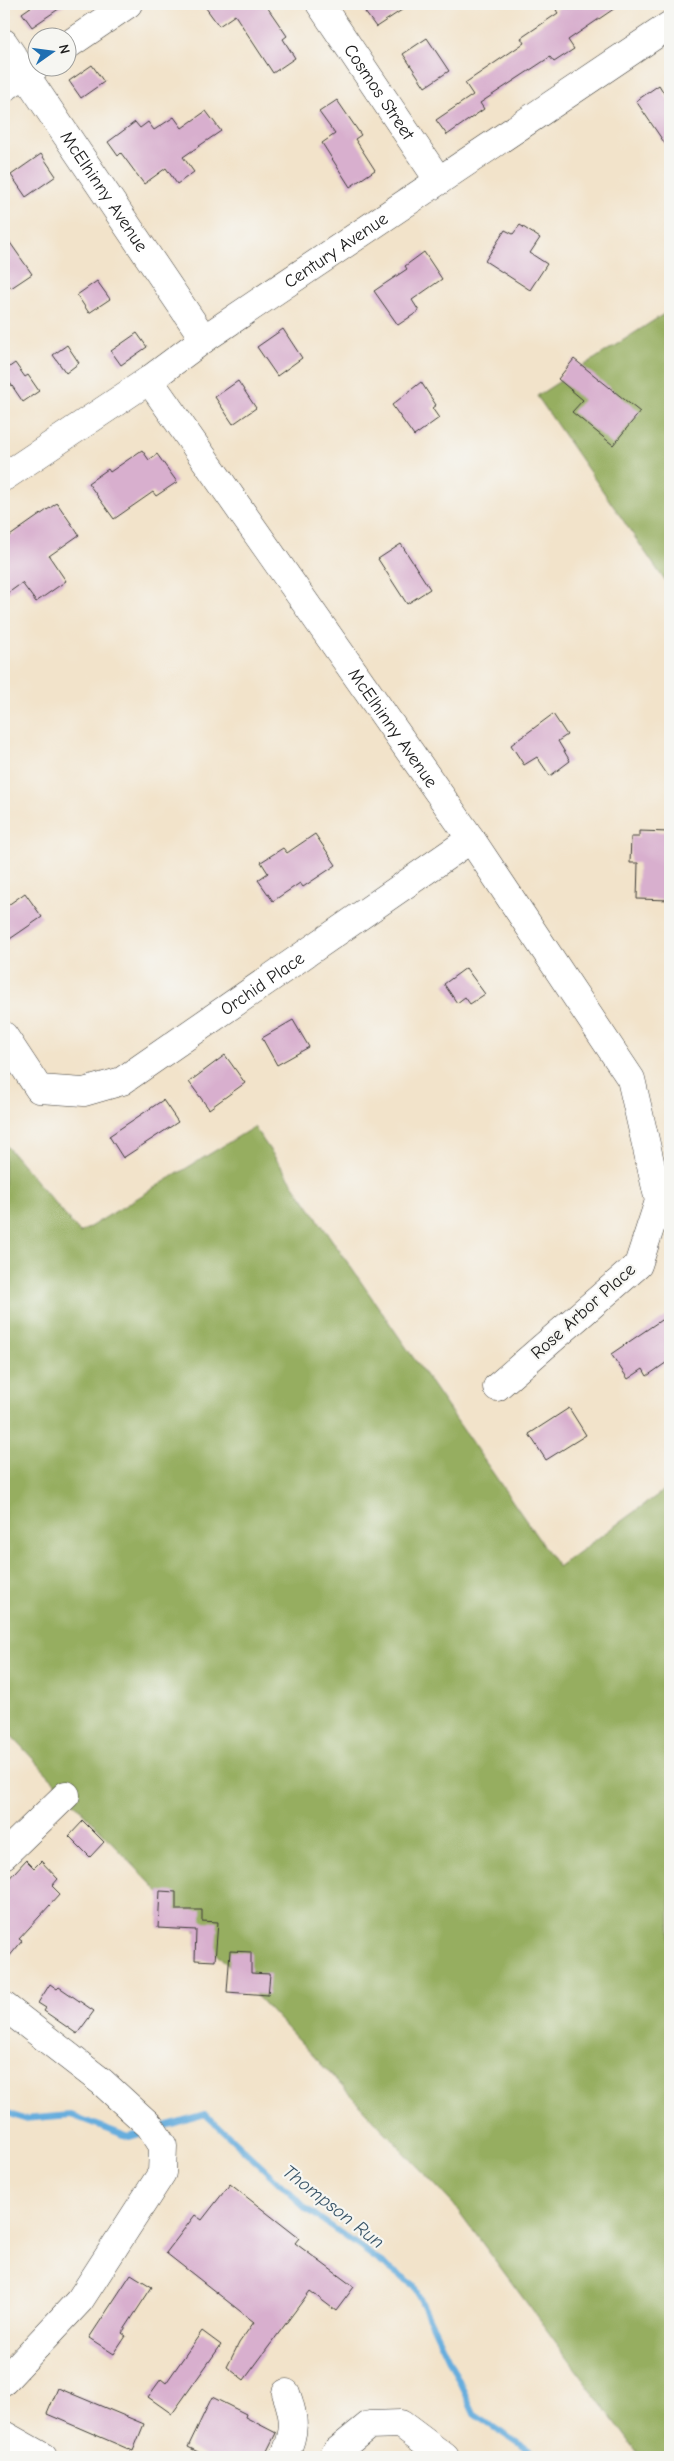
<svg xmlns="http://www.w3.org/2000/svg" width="674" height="2461" font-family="'Comic Neue',sans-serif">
<rect width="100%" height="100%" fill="#f6f6f2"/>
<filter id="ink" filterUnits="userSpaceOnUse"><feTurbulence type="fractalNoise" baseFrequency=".02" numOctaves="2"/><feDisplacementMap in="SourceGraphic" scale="10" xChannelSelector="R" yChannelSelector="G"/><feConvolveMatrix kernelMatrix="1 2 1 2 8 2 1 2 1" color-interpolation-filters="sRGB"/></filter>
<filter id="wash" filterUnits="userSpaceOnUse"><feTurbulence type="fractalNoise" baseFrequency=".0096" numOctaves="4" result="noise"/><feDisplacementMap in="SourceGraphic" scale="20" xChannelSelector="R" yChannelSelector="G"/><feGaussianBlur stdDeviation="1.12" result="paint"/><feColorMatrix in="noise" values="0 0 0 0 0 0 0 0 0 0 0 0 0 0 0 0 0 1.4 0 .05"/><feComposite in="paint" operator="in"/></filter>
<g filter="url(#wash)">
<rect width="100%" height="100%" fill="#f2e3ca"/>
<path fill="#96ae60" stroke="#59653e" d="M670,310V588L537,396Z
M254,1127L558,1567L670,1486V2457H641L454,2205L4,1728V1143L80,1233Z"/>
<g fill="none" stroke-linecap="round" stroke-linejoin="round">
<path stroke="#66addd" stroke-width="6" d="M4,2111L23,2119L71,2115L129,2137L146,2132
M158,2128L205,2114L307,2209L414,2286L475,2415L537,2456L545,2457"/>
</g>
<g id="blocks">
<path fill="#d8afce" d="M35,4H66L32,27L22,13Z
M203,4H265L287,36L283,39L295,58L273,73L235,15L219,26Z
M378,4H411L376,27L365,12Z
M566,4H621L568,40L574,49L554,62L550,57L480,103L484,109L447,135L436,120L473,95L465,83L524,43L521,38L558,13L556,10Z
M427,38L449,71L425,87L403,54Z
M92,65L104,82L81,98L69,81Z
M659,85L670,103V151L636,101Z
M337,100L361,135L355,139L375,170L350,187L322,143L335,134L319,112Z
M206,111L221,131L183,157L194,172L177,184L166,168L144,184L121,153L118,156L108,142L135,122L140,128L148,122L154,130L174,117L182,128Z
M41,154L56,176L26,197L11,175Z
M520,225L540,238L530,253L547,264L530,290L485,261L505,230L513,234Z
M4,234L32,274L11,288L4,278Z
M424,252L442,279L412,300L419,311L398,325L374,291L407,269L405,266Z
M97,281L110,299L89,313L77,295Z
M283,329L302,358L277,376L257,347Z
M137,333L147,347L121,365L111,351Z
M67,345L79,363L66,373L53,355Z
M574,359L640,412L613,445L572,412L583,400L558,379Z
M15,363L25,377L28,375L39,391L23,402L4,374V371Z
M238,381L256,408L233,424L215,397Z
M421,382L436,405L432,408L439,418L414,436L392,405Z
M142,450L149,460L157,454L177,482L156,496L153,492L114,519L88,483L108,469L110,472Z
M57,503L79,535L49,556L66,581L36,602L22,583L4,596V540Z
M401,544L430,589L407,604L378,559Z
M553,714L567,735L558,741L570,761L550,776L537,757L524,765L511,745Z
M639,831L669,832L670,900L637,899L638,863H630L631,837H639Z
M315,834L336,865L303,887L300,883L273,901L258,880L268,873L261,862L283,848L287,853Z
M25,893L42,917L4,943V908Z
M466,968L485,994L470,1004L465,997L457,1003L444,984Z
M293,1020L309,1047L277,1065L262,1038Z
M225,1055L245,1083L209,1109L189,1082Z
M163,1100L178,1122L123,1158L109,1136Z
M670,1314V1360L647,1376L643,1369L628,1379L611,1354Z
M569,1408L586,1435L546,1460L529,1434Z
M83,1821L104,1842L90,1857L69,1836Z
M26,1860L34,1868L41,1861L58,1879L52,1886L60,1894L19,1939L22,1941L4,1963V1884Z
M160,1891L176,1892V1910H202V1921L218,1922L215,1961L195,1960L196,1930L158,1928Z
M230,1951L251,1952V1973L270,1974L268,1995L227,1992Z
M50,1984L57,1989L59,1987L94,2011L77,2034L44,2011L46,2008L38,2003Z
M230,2184L299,2238L295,2243L354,2287L336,2311L310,2291L244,2380L227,2367L239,2343L254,2322L166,2253L195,2215L202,2220Z
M131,2274L152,2287L122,2333L126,2336L114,2354L89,2338Z
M202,2331L221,2345L172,2414L148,2397L161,2379L166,2383Z
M58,2388L144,2424L133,2451L47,2414Z
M212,2397L246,2414L245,2417L276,2433L264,2457H208L188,2447Z"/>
</g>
</g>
<g filter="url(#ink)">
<use href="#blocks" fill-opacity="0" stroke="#3c3a36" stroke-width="1"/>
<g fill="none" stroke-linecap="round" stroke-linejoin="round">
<defs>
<g id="minor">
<path id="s1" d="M320,4L439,181"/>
<path id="s2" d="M4,43L204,339"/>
<path d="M68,45L128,4"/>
<path d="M4,88L38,65"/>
<path id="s3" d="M149,380L471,839L631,1079L659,1201L638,1265L497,1387"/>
<path id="s4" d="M4,477L149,380L204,339L670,25"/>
<path id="s5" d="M4,1036L39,1089L84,1092L122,1081L471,839"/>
<path d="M4,1855L66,1795"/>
<path d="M4,2006L102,2082L150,2126L163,2146L162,2173L80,2300L4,2381"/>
<path d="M4,2435L43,2457"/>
<path d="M284,2457C296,2432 295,2418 286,2393"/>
<path d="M333,2457L336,2452L369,2425L401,2424L445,2457"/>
</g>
</defs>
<use href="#minor" stroke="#3c3a36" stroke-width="29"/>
<use href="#minor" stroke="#fff" stroke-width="28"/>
</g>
</g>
<g text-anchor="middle" stroke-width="4.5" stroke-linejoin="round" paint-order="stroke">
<g font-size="18" fill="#1c1c1c" stroke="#f6f6f2">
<text dy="6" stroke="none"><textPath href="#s1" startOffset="106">Cosmos Street</textPath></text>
<text dy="6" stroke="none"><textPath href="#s2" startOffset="179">McElhinny Avenue</textPath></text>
<text dy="6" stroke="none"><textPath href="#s4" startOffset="402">Century Avenue</textPath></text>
<text dy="6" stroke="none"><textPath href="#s3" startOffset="425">McElhinny Avenue</textPath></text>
<text dy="6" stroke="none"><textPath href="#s5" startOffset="319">Orchid Place</textPath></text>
<text transform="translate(583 1311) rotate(-42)" y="6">Rose Arbor Place</text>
</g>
<g font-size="19" font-style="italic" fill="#3a5669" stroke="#f6f6f2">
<text transform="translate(334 2206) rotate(38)" y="7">Thompson Run</text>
</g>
</g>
<rect width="674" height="2461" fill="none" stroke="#f6f6f2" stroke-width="20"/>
<g transform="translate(52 52) rotate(76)"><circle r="24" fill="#f6f6f2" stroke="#9f9f9c"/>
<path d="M0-4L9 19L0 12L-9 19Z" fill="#1f6fb2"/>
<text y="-8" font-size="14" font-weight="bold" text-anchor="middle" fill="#1c1c1c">N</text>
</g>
</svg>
